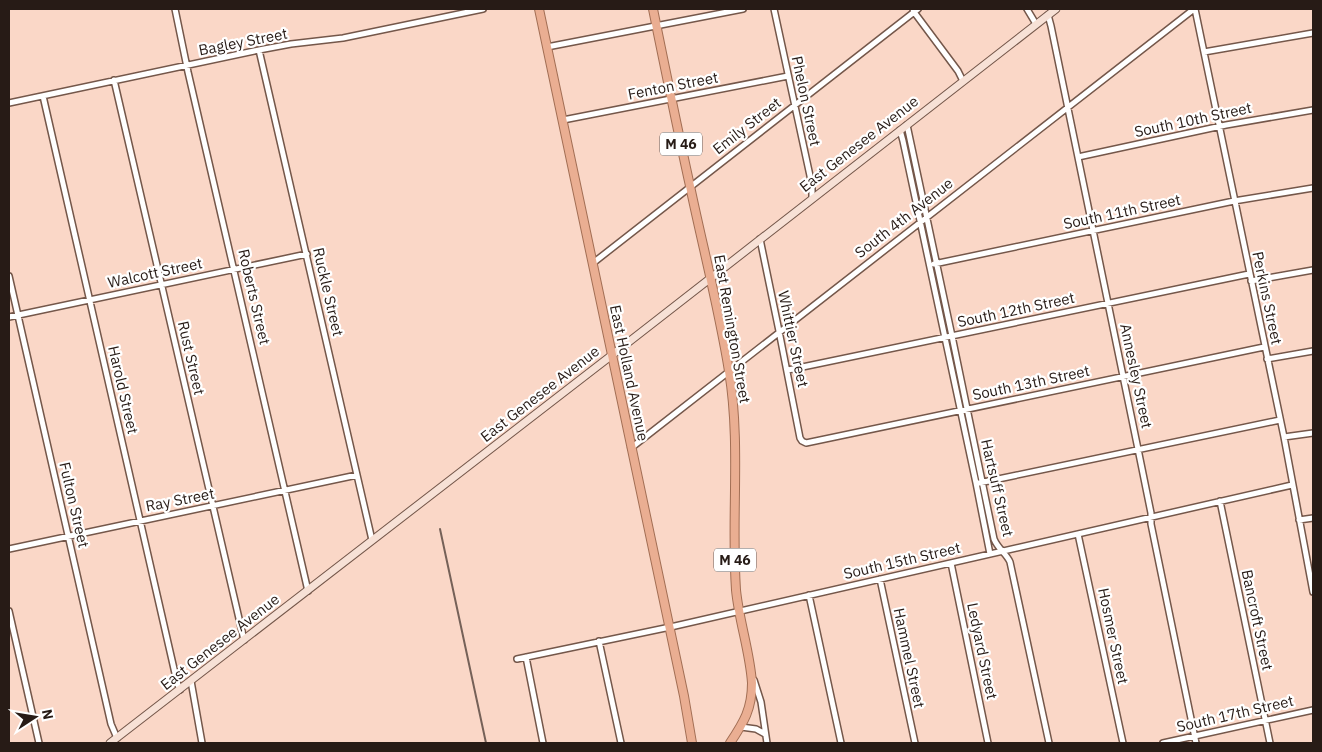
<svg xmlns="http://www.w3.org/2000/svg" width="1322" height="752" font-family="'IBM Plex Sans',sans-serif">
<rect width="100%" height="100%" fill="#fad7c7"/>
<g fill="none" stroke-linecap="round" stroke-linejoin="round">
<defs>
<path id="minor" d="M175,9L188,72L308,591
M774,9L812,185V198
M913,9L914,12L958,71L963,81
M1027,9L1036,24
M1195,9L1284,437L1313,592
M1048,15L1051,26L1138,449L1151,513V524L1196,743
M547,47L743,9
M259,50L372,540
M1204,52L1313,33
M114,80L244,640
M43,96L177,682L180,690
M9,103L259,50L291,44L343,38L483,9
M563,120L788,76
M907,125L952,336L994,539C998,549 1006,553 1010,562L1049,743
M900,130L903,141L976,483L990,554
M1078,157L1226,125L1313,110
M760,239L779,331L800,438L802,441L806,443L1264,347
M593,263L918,9
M934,264L1234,201L1313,188
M9,276L111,724L117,738
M1251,281L1313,270
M9,317L307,254
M1267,359L1313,351
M788,370L1249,274
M1284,437L1313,433
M631,448L1194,9
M979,483L1280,420
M1220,501L1270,743
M1299,520L1313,518
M1078,534L1123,743
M9,549L357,475
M951,563L988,743
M880,579L915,743
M809,595L841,743
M9,611L39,743
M599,641L621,743
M526,657L543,743
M517,659L675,626L1292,485
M754,680L761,702L767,743
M191,681L202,743
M741,727L756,729L765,734
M1163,743L1313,710"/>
<path id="secondary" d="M110,743L612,355L1056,9"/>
<path id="trunk" d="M539,9L684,696L692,743
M653,9C665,68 677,127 690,186C703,248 719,309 729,371C741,444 731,517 736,590C739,621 750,652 752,683C752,709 744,722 730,743"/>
</defs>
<use href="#minor" stroke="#74574a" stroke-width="8"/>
<use href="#secondary" stroke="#74574a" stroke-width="9"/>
<use href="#trunk" stroke="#a26e54" stroke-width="10"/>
<use href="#minor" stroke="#fff" stroke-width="5"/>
<use href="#secondary" stroke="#f7e1d6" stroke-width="7"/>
<use href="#trunk" stroke="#eaae92" stroke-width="8"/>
<path stroke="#756158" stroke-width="2" d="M440,529L486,743"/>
</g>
<g text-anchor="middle" stroke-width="4.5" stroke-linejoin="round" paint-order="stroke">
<g fill="#fff" stroke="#685f5c" stroke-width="1">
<rect x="660" y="132.5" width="42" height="23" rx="4"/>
<rect x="714" y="548.5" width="42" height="23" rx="4"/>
</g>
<g font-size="14" font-weight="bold" fill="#271b16">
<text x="681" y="149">M 46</text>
<text x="735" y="565">M 46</text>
</g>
<g font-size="15" fill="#271b16" stroke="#fff">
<text transform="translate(243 42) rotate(-11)" y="5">Bagley Street</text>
<text transform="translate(673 86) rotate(-11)" y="5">Fenton Street</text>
<text transform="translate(806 101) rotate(78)" y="5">Phelon Street</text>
<text transform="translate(1193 120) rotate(-12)" y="5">South 10th Street</text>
<text transform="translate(747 126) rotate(-38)" y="5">Emily Street</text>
<text transform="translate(859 144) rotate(-38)" y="5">East Genesee Avenue</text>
<text transform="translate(1122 212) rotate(-12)" y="5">South 11th Street</text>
<text transform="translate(904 218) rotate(-38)" y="5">South 4th Avenue</text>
<text transform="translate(155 273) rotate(-12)" y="5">Walcott Street</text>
<text transform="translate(328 292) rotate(77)" y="5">Ruckle Street</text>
<text transform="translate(254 297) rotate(77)" y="5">Roberts Street</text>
<text transform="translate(1267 298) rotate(78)" y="5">Perkins Street</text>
<text transform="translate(1016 310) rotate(-12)" y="5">South 12th Street</text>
<text transform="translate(732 329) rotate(80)" y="5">East Remington Street</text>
<text transform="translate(793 339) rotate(78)" y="5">Whittier Street</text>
<text transform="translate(191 358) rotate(77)" y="5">Rust Street</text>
<text transform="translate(629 373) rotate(78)" y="5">East Holland Avenue</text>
<text transform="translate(1136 376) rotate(78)" y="5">Annesley Street</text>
<text transform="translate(1031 383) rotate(-12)" y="5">South 13th Street</text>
<text transform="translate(123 390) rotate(77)" y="5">Harold Street</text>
<text transform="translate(540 394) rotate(-38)" y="5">East Genesee Avenue</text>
<text transform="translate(997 488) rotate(77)" y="5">Hartsuff Street</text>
<text transform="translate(180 500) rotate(-11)" y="5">Ray Street</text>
<text transform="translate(74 505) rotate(77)" y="5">Fulton Street</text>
<text transform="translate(902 561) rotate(-13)" y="5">South 15th Street</text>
<text transform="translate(1257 620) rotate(78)" y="5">Bancroft Street</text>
<text transform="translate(1113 636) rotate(78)" y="5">Hosmer Street</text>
<text transform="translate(220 642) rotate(-38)" y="5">East Genesee Avenue</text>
<text transform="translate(982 651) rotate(78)" y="5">Ledyard Street</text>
<text transform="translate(909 658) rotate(78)" y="5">Hammel Street</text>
<text transform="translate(1235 714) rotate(-13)" y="5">South 17th Street</text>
</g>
</g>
<rect width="1322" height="752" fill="none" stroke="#271b16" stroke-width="20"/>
<g transform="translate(35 717) rotate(78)" stroke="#ffffff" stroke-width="4" paint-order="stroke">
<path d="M0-4L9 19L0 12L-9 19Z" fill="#271b16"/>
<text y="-8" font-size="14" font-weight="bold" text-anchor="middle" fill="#271b16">N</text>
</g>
</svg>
